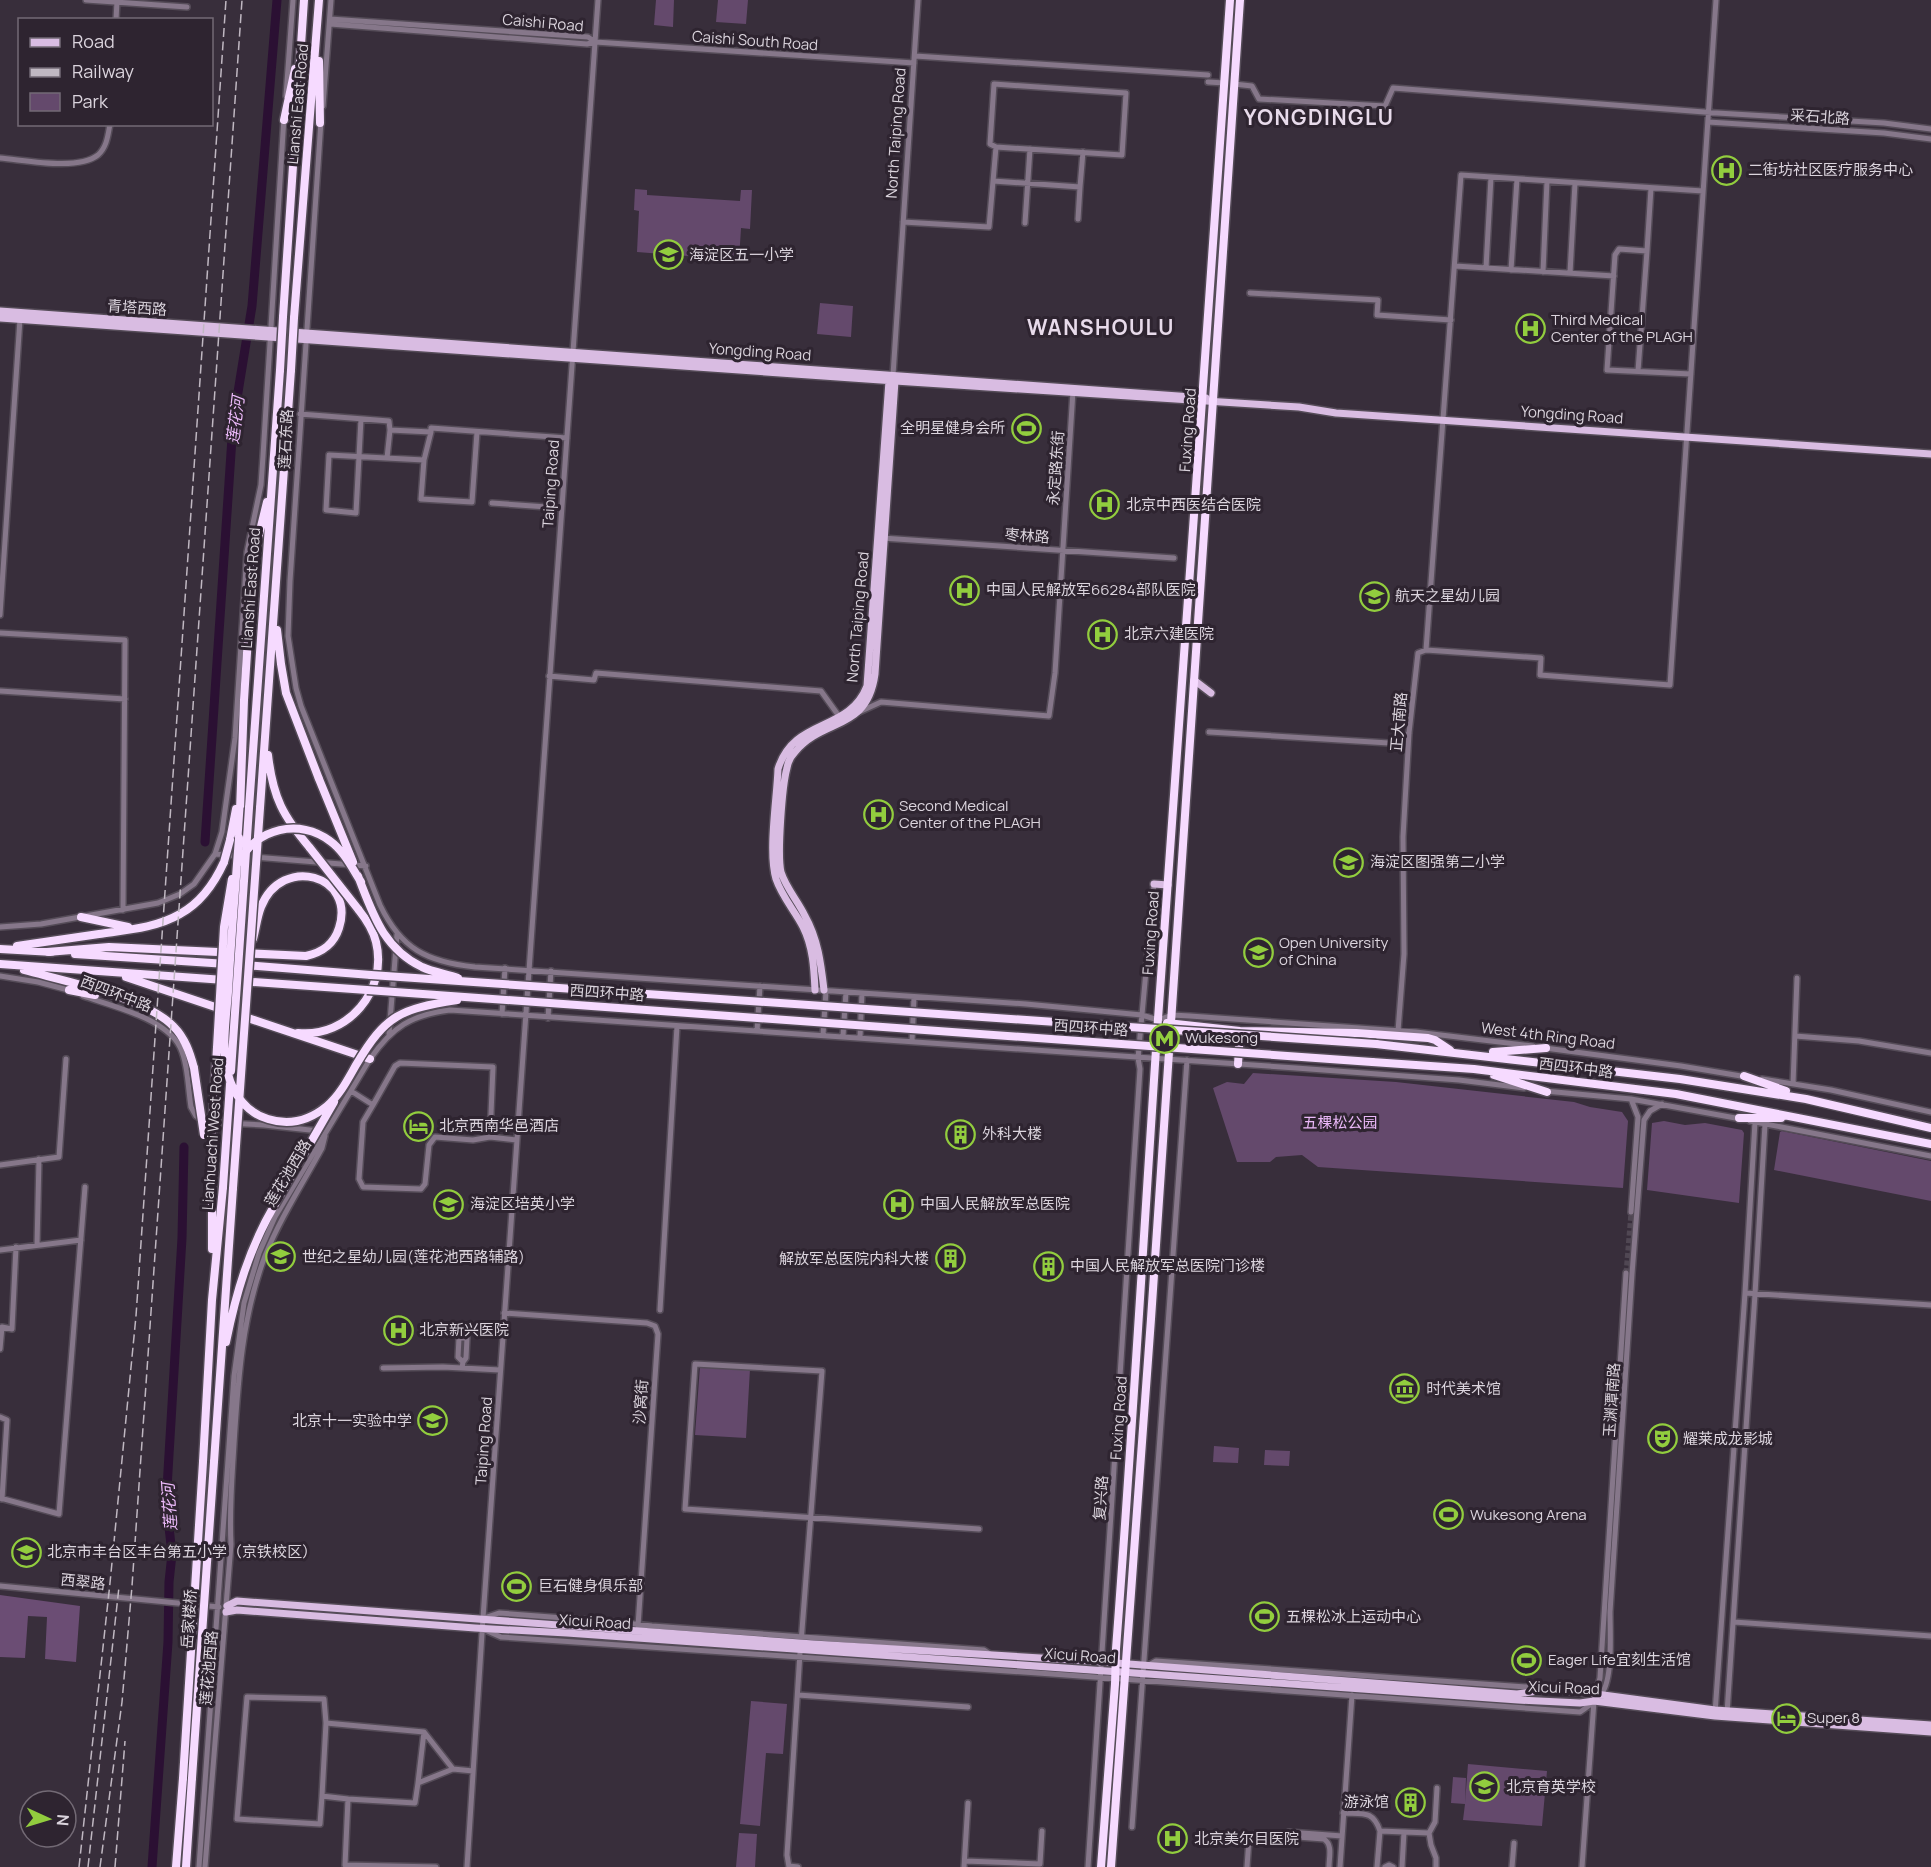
<svg xmlns="http://www.w3.org/2000/svg" width="1931" height="1867" font-family="Manrope,'Noto Sans SC',sans-serif">
<rect width="100%" height="100%" fill="#382e3b"/>
<path fill="#64496c" d="M656,0H674L673,27L654,25Z
M718,0H748L746,24L716,22Z
M635,189L647,190V195L740,201L741,190H752L750,229L741,228L739,260L637,252L639,211L634,210Z
M820,303L853,306L851,337L817,334Z
M1253,1073L1396,1082L1574,1102L1590,1107L1622,1112L1628,1121L1623,1188L1318,1167L1302,1155L1276,1157L1270,1162H1237L1213,1088L1227,1082L1244,1084Z
M1664,1121L1685,1125L1705,1123L1742,1130L1744,1133L1739,1203L1647,1190L1652,1123Z
M1782,1131L1931,1161V1201L1774,1170L1780,1132Z
M700,1366L750,1369L746,1438L695,1435Z
M1214,1446L1239,1448L1238,1463L1213,1462Z
M1265,1450L1290,1451L1289,1466L1264,1465Z
M751,1701L787,1704L783,1754L766,1753L760,1826L740,1824Z
M1468,1764L1547,1771L1542,1826L1463,1820L1465,1804L1451,1803L1453,1777L1466,1778L1465,1803Z
M739,1833L757,1834L755,1867H736Z"/>
<path fill="#6b4d74" d="M0,1595L80,1606L76,1662L45,1659L47,1617L28,1616L25,1658L0,1657Z"/>
<g fill="none" stroke-linecap="round" stroke-linejoin="round">
<path stroke="#2b1033" stroke-width="9" d="M205,842L233,423L252,306L277,0
M152,1867L168,1642L169,1582L172,1554L167,1509V1488L182,1238L184,1147"/>
<path stroke="#504753" stroke-width="5" stroke-dasharray="5 2.5" stroke-linecap="butt" d="M1626,1273L1631,1212"/>
<defs>
<path id="minor" d="M86,0L187,7
M330,19L588,37L595,42
M116,20L117,1
M330,24L587,44L595,42L914,63
M915,56L1208,75
M1208,82L1225,83
M1234,84L1252,86L1259,99L1385,106L1393,88L1717,113L1884,123L1931,129
M286,96L293,0
M323,106L331,0
M321,121L290,581L288,636L296,688L301,706L380,905C401,949 427,962 475,967L1026,1004L1142,1015L1158,1020L1172,1015L1190,1016L1416,1032L1533,1046
M1708,122L1884,133L1931,139
M0,158C25,160 78,171 98,155C107,147 108,135 110,124
M993,181L1080,187L1083,152
M1078,219L1080,187
M903,222L989,227L996,147L1122,155L1126,93L994,84L990,144L996,147
M1025,223L1030,149
M1647,251L1651,188
M1455,266L1614,276
M1486,268L1491,177
M1511,270L1517,179
M1543,272L1547,181
M1570,273L1575,183
M1250,293L1378,300L1377,315L1451,320
M1638,371L1647,251L1619,249L1615,255L1607,370L1691,374
M893,375L918,0
M300,414L389,421L390,430L431,432V428L567,438
M361,419L356,513L326,510L329,455L424,460
M431,432L424,460L421,499L472,502L477,432
M387,458L390,430
M492,503L561,508
M882,538L1174,558
M0,615L20,319
M0,633L125,640L123,910
M1426,650L1461,175L1703,191
M549,676L594,680L596,673L821,691L841,719
M0,691L125,699
M859,712L881,702L1049,716L1055,673L1073,391
M1209,732L1389,743L1398,741L1409,733
M215,854L366,866
M0,927L41,924L158,903L180,894L194,884L215,854L222,832L235,738L247,552L261,485L263,456L284,117
M0,976L38,982L72,991
M83,996C112,1006 165,1018 180,1047C188,1064 188,1088 191,1107L196,1116L205,1122L264,1125L319,1131
M502,1014L505,968
M548,1018L551,971
M757,1031L760,986
M1398,1031L1404,954L1403,837L1409,733L1418,653L1426,650L1541,658L1540,675L1670,685L1716,0
M389,1034L397,934
M823,1035L826,991
M843,1036L846,992
M1795,1036L1859,1041L1931,1053
M860,1037L862,993
M912,1041L914,997
M1545,1048L1681,1066L1747,1077
M1762,1079L1831,1090L1931,1112
M1793,1084L1797,978
M351,1091L373,1105L395,1066L400,1063L493,1067L490,1137L516,1140
M1545,1091L1631,1099L1741,1119
M373,1105L363,1122L359,1179L363,1187L421,1189L425,1184L429,1145L435,1137L473,1140L490,1137
M1750,1121L1931,1156
M0,1165L59,1157L66,1059
M1631,1212L1638,1117L1631,1099
M37,1245L39,1159
M0,1250L81,1240
M1745,1293L1931,1305
M660,1310L677,1026
M504,1313L647,1323L655,1326L658,1334L638,1626
M0,1349L2,1327L12,1329L16,1247
M383,1368L443,1367L500,1370
M462,1368L463,1362L466,1358L467,1338H459L458,1357L463,1362
M0,1417L7,1420L2,1499
M0,1498L59,1514L85,1187
M0,1586L219,1607
M484,1618L499,1613L617,1622L652,1626L984,1650L990,1654
M1734,1622L1931,1636
M483,1629L501,1637L1038,1673L1580,1712C1587,1707 1597,1701 1602,1693C1613,1678 1610,1631 1610,1612L1632,1274L1644,1120L1650,1111L1662,1104
M801,1643L822,1371L695,1364L685,1509L979,1529
M1149,1665L1156,1661L1527,1687L1534,1692
M798,1695L968,1707
M1715,1713L1745,1293L1755,1122
M1727,1713L1755,1294L1765,1124
M418,1783L424,1732
M322,1796L326,1723
M348,1799L322,1796L320,1824L237,1819L247,1697L324,1699L326,1723L424,1732L453,1769
M1343,1813C1363,1814 1373,1810 1380,1831
M1132,1827L1187,1060
M1289,1832L1342,1836
M965,1861L1040,1864L1042,1831
M789,1866L798,1867
M199,1867L234,1376L244,1303L259,1253L275,1217L370,1059C392,1027 411,1015 450,1010L1296,1068L1459,1080L1524,1088
M205,1867L231,1544C229,1511 232,1478 234,1444C238,1381 242,1316 265,1256C280,1218 303,1183 322,1148L325,1136
M436,1867L345,1865L348,1799L415,1803L418,1783L453,1769L473,1771
M467,1867L483,1618L598,0
M789,1867L787,1855L800,1653
M964,1867L968,1803
M1088,1867L1140,1069L1138,1058L1154,884
M1247,1867L1249,1839L1255,1834L1324,1839C1333,1845 1329,1857 1329,1867
M1340,1867L1352,1695
M1377,1867L1380,1831L1429,1833
M1385,1867L1389,1865L1393,1867
M1402,1867L1404,1832
M1436,1867V1858L1431,1845L1429,1833L1435,1822L1437,1788
M1512,1867L1514,1843
M1582,1867L1594,1701L1600,1678L1626,1273"/>
<path id="major" d="M0,311L1206,398
M0,318L895,381L1299,407L1336,413L1931,454
M1194,680L1211,693
M1154,884L1168,885
M815,990C814,968 813,947 803,927C795,911 782,897 776,879C768,852 777,798 778,769C794,717 849,733 867,686L889,381L891,378
M824,990C821,964 818,939 805,916C798,901 786,888 781,872C777,855 782,786 787,768C788,762 791,756 795,752C824,717 867,732 875,674L895,381L894,377
M227,1606L237,1601L813,1644L1090,1661L1517,1694L1553,1689L1581,1692L1715,1710L1931,1725
M226,1612L237,1610L475,1628L567,1633L1518,1700L1580,1703L1594,1701L1715,1716L1931,1732"/>
<path id="highway" d="M319,61L320,123
M284,120L295,69
M283,317L304,0
M294,318L319,0
M277,630L281,664L286,693L319,779
M268,755C273,798 283,816 310,848
M249,808L280,370
M260,808L291,370
M239,838L244,700L253,559L267,502
M230,840L236,809
M81,917L128,927
M17,946C44,942 72,938 99,934C126,930 156,928 180,914C200,903 215,882 224,862
M0,949L53,952
M47,952L109,947L306,956C323,952 334,944 339,928C356,875 282,854 261,907C257,917 256,928 253,939
M75,954L227,964
M0,964L367,990
M243,965L371,975
M24,970C64,981 146,997 174,1027C185,1038 190,1053 194,1068
M126,977L370,1059
M69,990L95,995
M1167,1023L1240,1031L1356,1033L1428,1038L1435,1040L1450,1050
M298,1033C348,1038 388,990 376,942C373,929 366,919 358,909
M1376,1044L1680,1079L1806,1099L1931,1128
M1493,1052L1546,1048
M1372,1062L1474,1069L1676,1094L1931,1144
M1238,1064L1240,1031
M1494,1075L1547,1092
M1744,1076L1786,1091
M1739,1118H1781
M212,1249V1133
M226,1342C236,1293 249,1249 274,1206
M203,1462L212,1300L223,1187
M214,1462L233,1188
M176,1867L183,1778
M186,1867L192,1778
M1101,1867L1115,1684L1116,1649C1132,1439 1144,1229 1158,1019C1182,679 1207,340 1230,0
M1111,1867L1151,1319L1240,0"/>
</defs>
<use href="#minor" stroke="#554c58" stroke-width="8"/>
<use href="#major" stroke="#554c58" stroke-width="10"/>
<use href="#highway" stroke="#554c58" stroke-width="11"/>
<use href="#minor" stroke="#86778a" stroke-width="5"/>
<use href="#major" stroke="#d9bce2" stroke-width="7"/>
<use href="#highway" stroke="#f6daff" stroke-width="8"/>
<path stroke="#c0b8c2" stroke-width="1.5" stroke-dasharray="9 4.5" stroke-linecap="butt" d="M79,1867L110,1583L136,1316L226,0
M88,1867L119,1587
M100,1867L122,1702L132,1586L242,0
M115,1867L125,1741"/>
<defs>
<path id="highway-bridge" d="M280,370L283,317
M291,370L294,318
M319,779L353,862
M239,838C235,889 231,940 228,992C226,1019 221,1048 228,1074C233,1094 247,1113 268,1119C290,1126 310,1120 327,1106C340,1095 348,1079 356,1065C386,1014 401,1009 457,1000
M310,848L358,909
M224,862L230,840
M239,862C256,828 300,818 330,841C344,851 352,868 361,882
M358,876C373,914 383,948 422,967C433,972 446,974 458,978
M371,975L1376,1044
M367,990L1372,1062
M194,1068L204,1135
M231,1071L249,808
M212,1133L224,927L232,879
M223,1187L230,1084
M233,1188L260,808
M274,1206L334,1102
M183,1778L203,1462
M192,1778L214,1462"/>
</defs>
<use href="#highway-bridge" stroke="#554c58" stroke-width="11" stroke-linecap="butt"/>
<use href="#highway-bridge" stroke="#f6daff" stroke-width="8"/>
</g>
<defs>
<symbol id="hospital-ring" viewBox="-11 -11 22 22"><circle r="9.5" fill="#2e2430" stroke="#92cd3e" stroke-width="1.5"/><path d="M-5-5h3v3.5h4V-5h3V5h-3V1.5h-4V5h-3Z" fill="#92cd3e"/></symbol>
<symbol id="school-ring" viewBox="-11 -11 22 22"><circle r="9.5" fill="#2e2430" stroke="#92cd3e" stroke-width="1.5"/><path d="M0-5L7-2L0 1L-7-2ZM-4 1L0 2.5L4 1V4Q0 6-4 4Z" fill="#92cd3e"/></symbol>
<symbol id="stadium-ring" viewBox="-11 -11 22 22"><circle r="9.5" fill="#2e2430" stroke="#92cd3e" stroke-width="1.5"/><path d="M0-5a6.5 5 0 1 0 0 10a6.5 5 0 1 0 0-10ZM-3.5-1.8h7v3.6h-7Z" fill="#92cd3e"/></symbol>
<symbol id="university-ring" viewBox="-11 -11 22 22"><circle r="9.5" fill="#2e2430" stroke="#92cd3e" stroke-width="1.5"/><path d="M0-5L7-2L0 1L-7-2ZM-4 1L0 2.5L4 1V4Q0 6-4 4Z" fill="#92cd3e"/></symbol>
<symbol id="metro-ring" viewBox="-11 -11 22 22"><circle r="9.5" fill="#2e2430" stroke="#92cd3e" stroke-width="1.5"/><path d="M-5.5 5V-5H-3L0 0L3-5H5.5V5H3V-.5L0 4L-3-.5V5Z" fill="#92cd3e"/></symbol>
<symbol id="hotel-ring" viewBox="-11 -11 22 22"><circle r="9.5" fill="#2e2430" stroke="#92cd3e" stroke-width="1.5"/><path d="M-6-4.5h1.5V1H6V5H4.5V3h-9V5H-6ZM-4 0a1.8 1.8 0 1 1 3.6 0ZM.5 0V-2.5h3Q6-2.5 6 0Z" fill="#92cd3e"/></symbol>
<symbol id="building-ring" viewBox="-11 -11 22 22"><circle r="9.5" fill="#2e2430" stroke="#92cd3e" stroke-width="1.5"/><path d="M-4-6H4V6H1V3H-1V6H-4ZM-2.5-4.3h1.7v1.8h-1.7ZM.8-4.3h1.7v1.8H.8ZM-2.5-1h1.7V.8h-1.7ZM.8-1h1.7V.8H.8Z" fill="#92cd3e"/></symbol>
<symbol id="museum-ring" viewBox="-11 -11 22 22"><circle r="9.5" fill="#2e2430" stroke="#92cd3e" stroke-width="1.5"/><path d="M0-6L6-3V-2H-6V-3ZM-5-1h2V3h-2ZM-1-1h2V3h-2ZM3-1h2V3H3ZM-6 4H6V6H-6Z" fill="#92cd3e"/></symbol>
<symbol id="theatre-ring" viewBox="-11 -11 22 22"><circle r="9.5" fill="#2e2430" stroke="#92cd3e" stroke-width="1.5"/><path d="M-5-5.5Q0-4 5-5.5V0Q5 5 0 6Q-5 5-5 0ZM-3.3-2.5H-1v1.5H-3.3ZM1-2.5H3.3v1.5H1ZM-2.8 1Q0 5.5 2.8 1Z" fill="#92cd3e"/></symbol>
</defs>
<g fill-rule="evenodd">
<use href="#hospital-ring" x="1710" y="154" width="33" height="33"/>
<use href="#school-ring" x="652" y="238" width="33" height="33"/>
<use href="#hospital-ring" x="1514" y="312" width="33" height="33"/>
<use href="#stadium-ring" x="1010" y="412" width="33" height="33"/>
<use href="#hospital-ring" x="1088" y="488" width="33" height="33"/>
<use href="#hospital-ring" x="948" y="574" width="33" height="33"/>
<use href="#school-ring" x="1358" y="580" width="33" height="33"/>
<use href="#hospital-ring" x="1086" y="618" width="33" height="33"/>
<use href="#hospital-ring" x="862" y="798" width="33" height="33"/>
<use href="#school-ring" x="1332" y="846" width="33" height="33"/>
<use href="#university-ring" x="1242" y="936" width="33" height="33"/>
<use href="#metro-ring" x="1148" y="1022" width="33" height="33"/>
<use href="#hotel-ring" x="402" y="1110" width="33" height="33"/>
<use href="#building-ring" x="944" y="1118" width="33" height="33"/>
<use href="#school-ring" x="432" y="1188" width="33" height="33"/>
<use href="#hospital-ring" x="882" y="1188" width="33" height="33"/>
<use href="#school-ring" x="264" y="1240" width="33" height="33"/>
<use href="#building-ring" x="934" y="1242" width="33" height="33"/>
<use href="#building-ring" x="1032" y="1250" width="33" height="33"/>
<use href="#hospital-ring" x="382" y="1314" width="33" height="33"/>
<use href="#museum-ring" x="1388" y="1372" width="33" height="33"/>
<use href="#school-ring" x="416" y="1404" width="33" height="33"/>
<use href="#theatre-ring" x="1646" y="1422" width="33" height="33"/>
<use href="#stadium-ring" x="1432" y="1498" width="33" height="33"/>
<use href="#school-ring" x="10" y="1536" width="33" height="33"/>
<use href="#stadium-ring" x="500" y="1570" width="33" height="33"/>
<use href="#stadium-ring" x="1248" y="1600" width="33" height="33"/>
<use href="#stadium-ring" x="1510" y="1644" width="33" height="33"/>
<use href="#hotel-ring" x="1770" y="1702" width="33" height="33"/>
<use href="#school-ring" x="1468" y="1770" width="33" height="33"/>
<use href="#building-ring" x="1394" y="1786" width="33" height="33"/>
<use href="#hospital-ring" x="1156" y="1822" width="33" height="33"/>
</g>
<g text-anchor="middle" stroke-width="6" stroke-linejoin="round" paint-order="stroke">
<g font-size="15" fill="#dbd4dd" stroke="#2e2430">
<text transform="translate(543 23) rotate(5)" y="5">Caishi Road</text>
<text transform="translate(755 41) rotate(4)" y="5">Caishi South Road</text>
<text transform="translate(298 104) rotate(-85)" y="5">Lianshi East Road</text>
<text transform="translate(1820 117) rotate(4)" y="5">采石北路</text>
<text transform="translate(896 133) rotate(-86)" y="5">North Taiping Road</text>
<text transform="translate(137 308) rotate(4)" y="5">青塔西路</text>
<text transform="translate(760 352) rotate(4)" y="5">Yongding Road</text>
<text transform="translate(1572 415) rotate(4)" y="5">Yongding Road</text>
<text transform="translate(1188 430) rotate(-86)" y="5">Fuxing Road</text>
<text transform="translate(286 439) rotate(-87)" y="5">莲石东路</text>
<text transform="translate(1056 468) rotate(-86)" y="5">永定路东街</text>
<text transform="translate(551 484) rotate(-86)" y="5">Taiping Road</text>
<text transform="translate(1027 536) rotate(4)" y="5">枣林路</text>
<text transform="translate(251 588) rotate(-86)" y="5">Lianshi East Road</text>
<text transform="translate(858 617) rotate(-85)" y="5">North Taiping Road</text>
<text transform="translate(1399 722) rotate(-85)" y="5">正大南路</text>
<text transform="translate(1151 933) rotate(-86)" y="5">Fuxing Road</text>
<text transform="translate(607 993) rotate(4)" y="5">西四环中路</text>
<text transform="translate(116 994) rotate(21)" y="5">西四环中路</text>
<text transform="translate(1091 1028) rotate(4)" y="5">西四环中路</text>
<text transform="translate(1548 1036) rotate(7)" y="5">West 4th Ring Road</text>
<text transform="translate(1576 1068) rotate(7)" y="5">西四环中路</text>
<text transform="translate(213 1134) rotate(-86)" y="5">Lianhuachi West Road</text>
<text transform="translate(288 1173) rotate(-59)" y="5">莲花池西路</text>
<text transform="translate(1612 1400) rotate(-86)" y="5">玉渊潭南路</text>
<text transform="translate(641 1402) rotate(-86)" y="5">沙窝街</text>
<text transform="translate(1119 1418) rotate(-86)" y="5">Fuxing Road</text>
<text transform="translate(484 1441) rotate(-86)" y="5">Taiping Road</text>
<text transform="translate(1101 1498) rotate(-86)" y="5">复兴路</text>
<text transform="translate(83 1582) rotate(6)" y="5">西翠路</text>
<text transform="translate(189 1619) rotate(-86)" y="5">岳家楼桥</text>
<text transform="translate(595 1622) rotate(3)" y="5">Xicui Road</text>
<text transform="translate(1080 1656) rotate(4)" y="5">Xicui Road</text>
<text transform="translate(209 1668) rotate(-85)" y="5">莲花池西路</text>
<text transform="translate(1564 1688) rotate(2)" y="5">Xicui Road</text>
</g>
<g font-size="15" fill="#dbd4dd" stroke="#2e2430" text-anchor="start">
<text x="1748" y="175">二街坊社区医疗服务中心</text>
<text x="689" y="260">海淀区五一小学</text>
<text x="1551" y="325">Third Medical<tspan x="1551" dy="17">Center of the PLAGH</tspan></text>
<text x="1005" y="433" text-anchor="end">全明星健身会所</text>
<text x="1126" y="510">北京中西医结合医院</text>
<text x="986" y="595">中国人民解放军66284部队医院</text>
<text x="1395" y="601">航天之星幼儿园</text>
<text x="1124" y="639">北京六建医院</text>
<text x="899" y="811">Second Medical<tspan x="899" dy="17">Center of the PLAGH</tspan></text>
<text x="1370" y="867">海淀区图强第二小学</text>
<text x="1279" y="948">Open University<tspan x="1279" dy="17">of China</tspan></text>
<text x="1185" y="1043">Wukesong</text>
<text x="439" y="1131">北京西南华邑酒店</text>
<text x="982" y="1139">外科大楼</text>
<text x="470" y="1209">海淀区培英小学</text>
<text x="920" y="1209">中国人民解放军总医院</text>
<text x="302" y="1262">世纪之星幼儿园(莲花池西路辅路)</text>
<text x="929" y="1264" text-anchor="end">解放军总医院内科大楼</text>
<text x="1070" y="1271">中国人民解放军总医院门诊楼</text>
<text x="419" y="1335">北京新兴医院</text>
<text x="1426" y="1394">时代美术馆</text>
<text x="412" y="1426" text-anchor="end">北京十一实验中学</text>
<text x="1683" y="1444">耀莱成龙影城</text>
<text x="1470" y="1520">Wukesong Arena</text>
<text x="47" y="1557">北京市丰台区丰台第五小学（京铁校区）</text>
<text x="538" y="1591">巨石健身俱乐部</text>
<text x="1286" y="1622">五棵松冰上运动中心</text>
<text x="1548" y="1665">Eager Life宜刻生活馆</text>
<text x="1807" y="1723">Super 8</text>
<text x="1506" y="1792">北京育英学校</text>
<text x="1389" y="1807" text-anchor="end">游泳馆</text>
<text x="1194" y="1844">北京美尔目医院</text>
</g>
<g font-size="15" fill="#eab8f8" stroke="#2e2430">
<text x="1340" y="1128">五棵松公园</text>
</g>
<g font-size="16" font-style="italic" fill="#ecbafa" stroke="#2e2430">
<text transform="translate(235 420) rotate(-83)" y="6">莲花河</text>
<text transform="translate(169 1507) rotate(-94)" y="6">莲花河</text>
</g>
<g font-size="21" font-weight="bold" letter-spacing="1.5" fill="#e8dbeb" stroke="#2e2430">
<text x="1319" y="125">YONGDINGLU</text>
<text x="1101" y="335">WANSHOULU</text>
</g>
</g>
<rect x="18" y="18" width="195" height="108" fill="#2e2430" stroke="#736a75" stroke-width="1.5"/>
<rect x="30" y="38" width="30" height="9" fill="#d9bce2" stroke="#736a75" stroke-width="1.5"/>
<text x="72" y="48" font-size="18" fill="#dbd4dd">Road</text>
<rect x="30" y="68" width="30" height="9" fill="#c0b8c2" stroke="#736a75" stroke-width="1.5"/>
<text x="72" y="78" font-size="18" fill="#dbd4dd">Railway</text>
<rect x="30" y="93" width="30" height="18" fill="#64496c" stroke="#736a75" stroke-width="1.5"/>
<text x="72" y="108" font-size="18" fill="#dbd4dd">Park</text>
<g transform="translate(48 1819) rotate(94)"><circle r="28" fill="#2e2430" stroke="#736a75" stroke-width="1.5"/>
<path d="M0-4.5L10 22L0 15L-10 22Z" fill="#92cd3e"/>
<text y="-9" font-size="16" font-weight="bold" text-anchor="middle" fill="#dbd4dd">N</text>
</g>
</svg>
